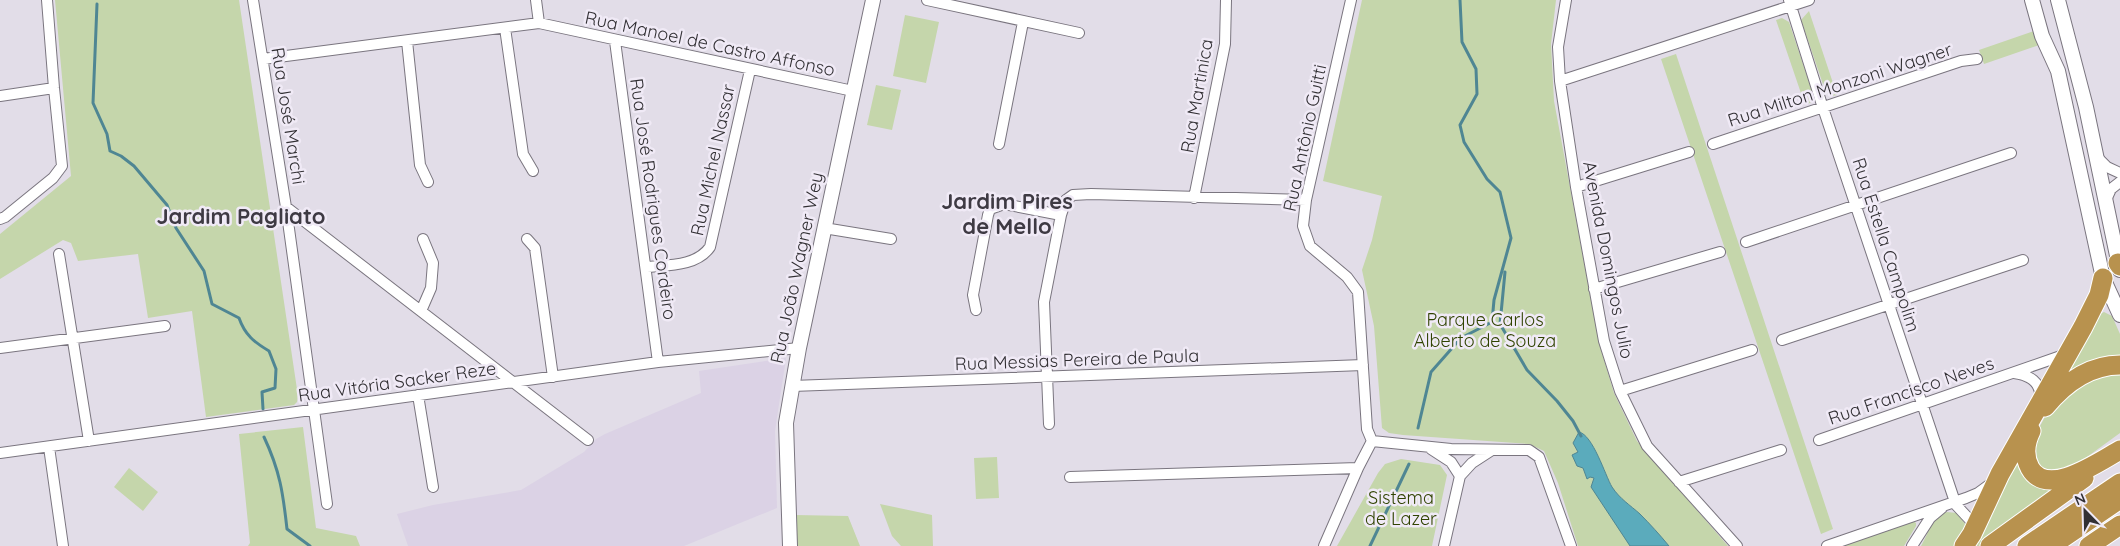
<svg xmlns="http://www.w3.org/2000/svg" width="2120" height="546" font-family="Quicksand,sans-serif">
<rect width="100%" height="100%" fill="#e2dde8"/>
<path fill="#dbd2e5" d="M786,358L775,431L777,508L684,546H408L397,514L433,505L521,490L584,452L596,439L605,434L701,393L699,371Z"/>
<path fill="#c5d6ab" d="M55,0H239L298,396L297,402L294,405L206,417L192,311L148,318L138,254L78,261L71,243L63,240L0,279V234L71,176Z
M1362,0H1556L1551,44L1554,101L1599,343L1614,393L1637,441L1728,546H1578L1558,483L1544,451L1529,444L1403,435L1389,433L1382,428L1374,326L1362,270L1372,240L1382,196L1323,181Z
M1809,11L1837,95L1831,96L1826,93L1801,20Z
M905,15L939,22L926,83L893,76Z
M1782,18L1789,22L1813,94L1812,102L1805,105L1776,20Z
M2040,29L2045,43L1984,64L1979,50Z
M1676,54L1833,529L1821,534L1661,59Z
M876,85L901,90L892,130L867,125Z
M2104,312L2112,316L2120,334V358L2061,378L2098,315Z
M2120,373V433L2076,465L2054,473L2039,469L2034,459V437L2052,404L2085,379Z
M303,427L316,528L356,536L360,546H248L250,543L239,434Z
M2019,456L2056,489L1982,546H1974Z
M997,457L999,498L976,499L974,458Z
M1401,459L1440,465L1447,475L1432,546H1337L1378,473L1385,464Z
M129,468L158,492L143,511L114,487Z
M880,504L932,515L933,546H901L892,536Z
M1947,512L1957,513L1966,525L1955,546H1921C1929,533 1931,517 1947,512Z
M795,515L848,516L860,546H796Z
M1913,521L1916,523V526L1904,546H1843Z"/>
<path fill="#5babbc" stroke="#4f8693" d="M1579,432C1593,435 1605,475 1612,487C1620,499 1630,505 1640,514C1650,524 1660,535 1669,546H1630L1591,487L1594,478L1590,477L1587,479L1583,468L1577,466L1572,455L1578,452L1573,443Z"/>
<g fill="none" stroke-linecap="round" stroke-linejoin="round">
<path stroke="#4f8693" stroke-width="3" d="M97,4L93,103L107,134L110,151L121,156L134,166L167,205L176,228L204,271L212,304L239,318C245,335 254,342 269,351L276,369L275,388L262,392L263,409
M1505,272L1500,324L1527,370L1557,401L1573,421L1581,436
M1418,428L1431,372L1461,338L1492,322L1494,300L1511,238L1500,192L1487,179L1464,142L1460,125L1477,94L1476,69L1462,42L1460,0
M264,437C280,471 283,493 287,529L310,546
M1370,546L1409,464"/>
<defs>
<path id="street" d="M253,0L286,207L327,504
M536,0L539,23
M927,0L1079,33
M1351,0L1306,200L1303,226L1310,246L1347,277L1358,292L1367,429L1372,441
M1566,0L1558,47L1560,81L1576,187L1604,341L1620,391L1647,446L1737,546
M1789,0L1823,108L1956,505L1971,521L1972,531
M505,28L523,154L533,171
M407,41L420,165L428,182
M615,41L658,362
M263,59L539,23L853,91
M1560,81L1809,0
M0,96L54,88
M999,144L1023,22
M1713,144L1961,61L1977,59
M2097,157L2107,167L2120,173
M1576,187L1689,152
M1194,198L1225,44L1226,0
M2106,200L2111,189L2120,182
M286,207L588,440
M0,219L5,217L53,178L62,166L54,88L47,0
M824,228L891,239
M527,239L535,248L553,377
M1746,242L2011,153
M59,254L89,441
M647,267C669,265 697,266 710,247L750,70
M1594,289L1720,252
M976,310L973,295L988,215L990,209L1004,204L1061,215
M421,311L431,288L433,263L423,239
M1782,340L2023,260
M0,348L165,326
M2014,373C2029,375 2042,382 2040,399
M792,386L1363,365
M1620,391L1752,350
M418,395L433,487
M1049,424L1044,302L1061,215L1066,200L1073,195L1091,194L1306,200
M1819,440L2058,357L2066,353
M1372,441L1451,449L1529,450L1539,457L1571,546
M49,447L63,546
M1431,449L1451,462L1460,476
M0,453L658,362L799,348
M1070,477L1358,468
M1679,482L1781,450
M1324,546L1358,468L1372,441
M1444,546L1460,476L1472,463L1492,450
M1827,546L1966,498L1978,493L1993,482
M1912,546L1930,518L1942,508"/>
<path id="secondary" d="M2032,0L2042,36L2058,71L2103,278L2120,315
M2058,0L2086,107L2120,270
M790,546L786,423L799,348L873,0"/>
<path id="highway" d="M2118,263L2120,266
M2045,407C2064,384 2089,365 2120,365
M2031,431C2025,443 2023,455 2030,468C2047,499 2100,461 2120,450
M1964,546L1972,534L2000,474L2083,327L2099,295L2103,278
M1990,546L2084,478
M2027,546L2120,483
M2051,546L2120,499
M2089,546L2120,525"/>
</defs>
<use href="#street" stroke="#7a757f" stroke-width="12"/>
<use href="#secondary" stroke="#7a757f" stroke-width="16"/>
<use href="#highway" stroke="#fff" stroke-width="21"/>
<use href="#street" stroke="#fff" stroke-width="10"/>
<use href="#secondary" stroke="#fff" stroke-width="14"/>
<use href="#highway" stroke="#b8924e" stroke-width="19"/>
</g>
<g text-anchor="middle" stroke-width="5" stroke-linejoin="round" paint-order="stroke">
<g font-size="18" fill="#323034" stroke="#f0eaf6">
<text transform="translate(710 44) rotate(12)" y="6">Rua Manoel de Castro Affonso</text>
<text transform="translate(1840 85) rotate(-18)" y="6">Rua Milton Monzoni Wagner</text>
<text transform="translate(1197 96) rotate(-80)" y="6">Rua Martinica</text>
<text transform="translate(288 116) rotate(81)" y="6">Rua José Marchi</text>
<text transform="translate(1305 138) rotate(-78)" y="6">Rua Antônio Guitti</text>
<text transform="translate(713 160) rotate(-78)" y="6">Rua Michel Nassar</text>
<text transform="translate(653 199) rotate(82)" y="6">Rua José Rodrigues Cordeiro</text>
<text transform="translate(1886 245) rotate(72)" y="6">Rua Estella Campolim</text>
<text transform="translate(1608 260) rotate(79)" y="6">Avenida Domingos Julio</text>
<text transform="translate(797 268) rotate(-78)" y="6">Rua João Wagner Wey</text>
<text transform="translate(1077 360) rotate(-2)" y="6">Rua Messias Pereira de Paula</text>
<text transform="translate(397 382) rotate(-8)" y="6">Rua Vitória Sacker Reze</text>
<text transform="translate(1911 391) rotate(-19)" y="6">Rua Francisco Neves</text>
</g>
<g font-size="18" fill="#304300" stroke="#f0eaf6">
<text x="1485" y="326">Parque Carlos<tspan x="1485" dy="21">Alberto de Souza</tspan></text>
<text x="1401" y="504">Sistema<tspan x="1401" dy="21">de Lazer</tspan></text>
</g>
<g font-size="22" font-weight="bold" fill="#3e3a43" stroke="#f0eaf6">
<text x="1007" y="209">Jardim Pires<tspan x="1007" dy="25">de Mello</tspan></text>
<text x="241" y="224">Jardim Pagliato</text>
</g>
</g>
<g transform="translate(2085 511) rotate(337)" stroke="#f0eaf6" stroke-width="4" paint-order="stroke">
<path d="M0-4L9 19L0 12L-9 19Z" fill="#323034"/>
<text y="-8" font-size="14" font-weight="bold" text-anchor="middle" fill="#323034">N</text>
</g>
</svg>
